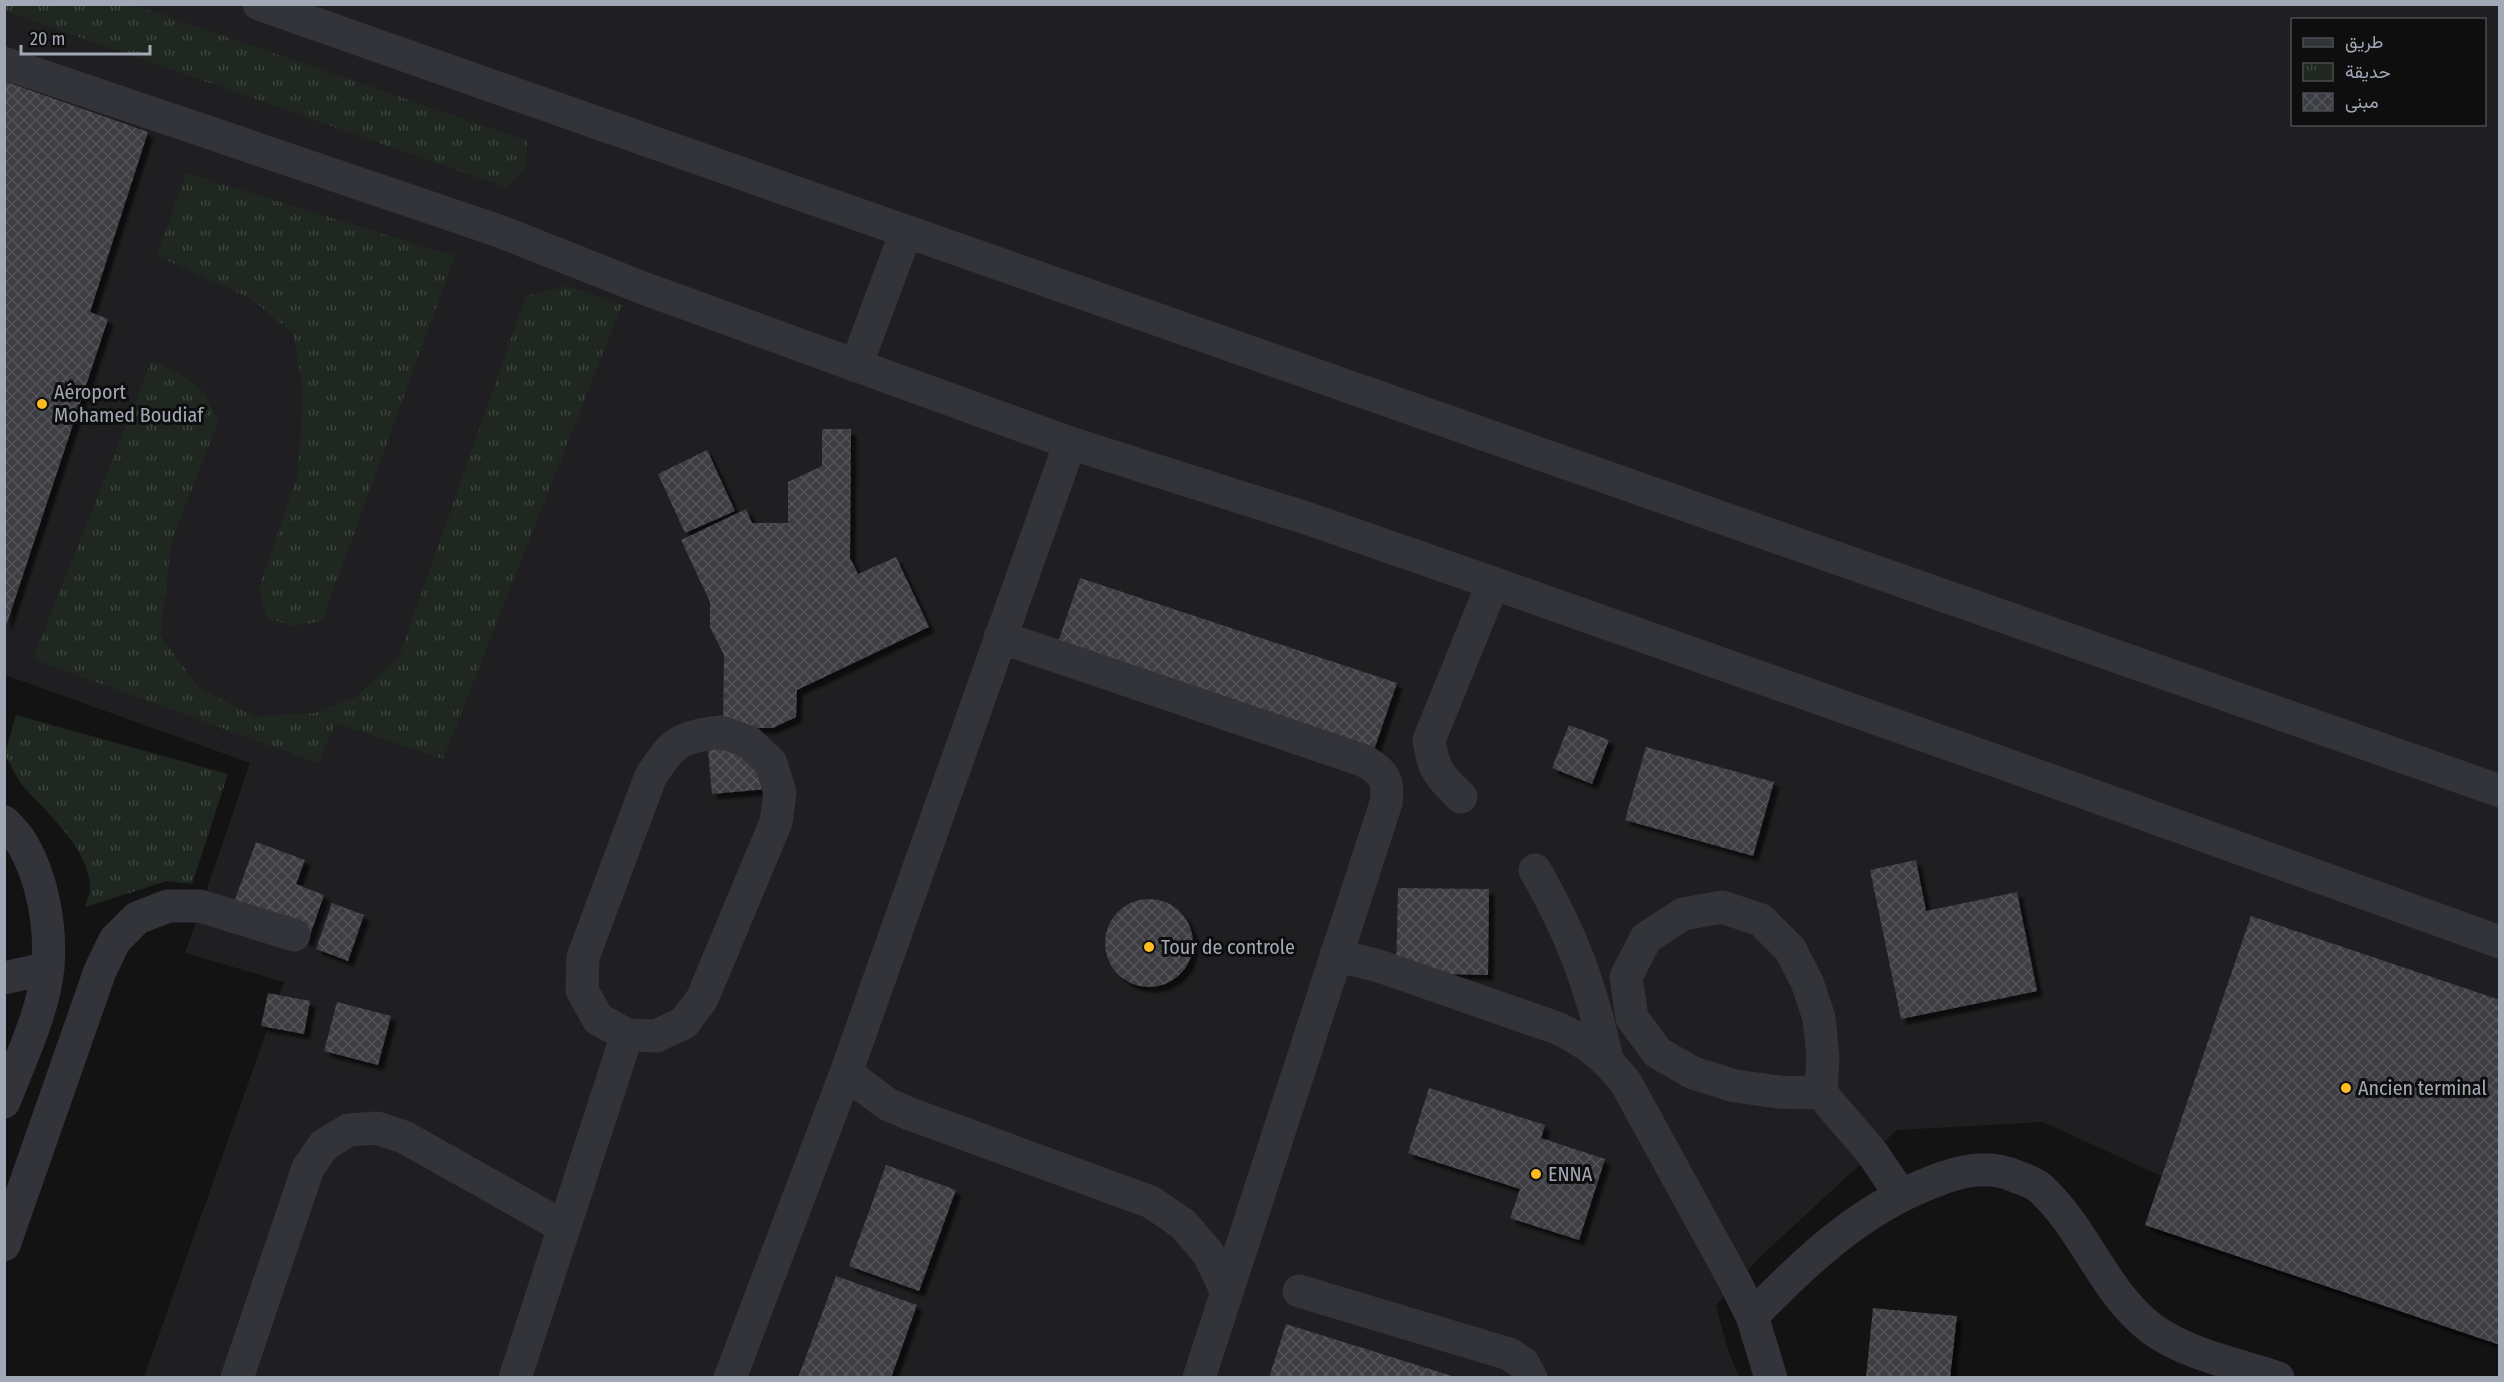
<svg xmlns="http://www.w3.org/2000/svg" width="2504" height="1382" font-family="'Fira Sans Condensed',Vazirmatn,sans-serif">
<defs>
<pattern id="park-tufts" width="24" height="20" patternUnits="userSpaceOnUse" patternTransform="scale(1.5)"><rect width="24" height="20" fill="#1f2720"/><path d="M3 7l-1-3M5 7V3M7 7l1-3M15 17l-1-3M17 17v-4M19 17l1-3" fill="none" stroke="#3c443e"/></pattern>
<pattern id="building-cross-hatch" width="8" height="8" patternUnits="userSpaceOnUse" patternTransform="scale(1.5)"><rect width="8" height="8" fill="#3c3d42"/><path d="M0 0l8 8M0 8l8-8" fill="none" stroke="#55565b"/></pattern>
<filter id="shadow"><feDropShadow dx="5.5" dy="5.5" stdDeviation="1.5" flood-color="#0009"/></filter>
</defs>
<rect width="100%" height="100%" fill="#131314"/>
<path fill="#1f1f21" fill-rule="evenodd" d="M5,5H2499V1345L2145,1225L2161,1176L2043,1122L1897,1130L1759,1258L1716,1305L1727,1347L1739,1377H144L284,982L185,953L250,763L5,675ZM2292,20H2484V124H2292Z"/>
<path fill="url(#park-tufts)" d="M5,4L135,5L527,141L526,169L505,187L5,11Z
M186,173L455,256L322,621L293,626L267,618L259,589L298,473L303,394L293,333L250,298L157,256Z
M568,286L622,305L443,759L336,723L318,763L33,659L152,360L181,375L204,392L218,422L172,540L160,635L199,688L255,717L315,713L356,697L399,657L526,296Z
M16,715L228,774L192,884L167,881L85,907C87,901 91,892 90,885C88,848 46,812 23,786C16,777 10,764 5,754Z"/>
<path fill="url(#building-cross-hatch)" filter="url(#shadow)" d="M4,81L148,132L90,312L108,319L5,629Z
M822,429H851L850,558L858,574L896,557L929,627L797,690L796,717L773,728H723L724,655L710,627V602L681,540L746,509L752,523H788V482L822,466Z
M707,450L735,511L685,533L658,474Z
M1080,578L1397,683L1374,750L1057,645Z
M1569,725L1609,740L1592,784L1552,768Z
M764,743L769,789L712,794L708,749Z
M1646,747L1774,782L1753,856L1625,820Z
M256,842L305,860L296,884L324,895L308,941L230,913Z
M1916,860L1926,911L2017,892L2037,991L1901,1019L1870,870Z
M1398,888L1489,889L1488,975L1396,973Z
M1105 943a44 44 0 1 1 88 0a44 44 0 1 1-88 0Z
M332,903L364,915L348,961L316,949Z
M2251,916L2500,1000V1345L2145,1225Z
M268,993L310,1001L304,1034L261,1026Z
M337,1002L391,1016L378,1065L324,1051Z
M1429,1088L1545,1125L1541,1138L1605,1159L1579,1240L1510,1218L1520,1189L1408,1153Z
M886,1165L956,1190L919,1291L849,1266Z
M836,1276L917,1305L891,1378H798Z
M1873,1308L1957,1316L1950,1378H1866Z
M1286,1324L1455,1377V1378H1269Z"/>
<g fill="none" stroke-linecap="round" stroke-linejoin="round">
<path stroke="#33343a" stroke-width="33" d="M259,4L2500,791
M4,63L499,231L643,288L1070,443L1309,519L1493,583L2005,764L2500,942
M856,366L906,232
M1000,637L1365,761C1385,774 1389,780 1386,803L1199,1378
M721,732L749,742L771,763L780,793L776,822L702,999L684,1023L656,1036L627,1035L598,1019L582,990L583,957L650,778C672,742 679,737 721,732Z
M1461,797C1440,777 1433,770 1429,740L1493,583
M4,822C10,828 17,835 22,843C43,879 51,926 48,967C44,1011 20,1060 4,1102
M1535,870C1572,935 1591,985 1607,1059
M1336,955L1382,967L1557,1028C1588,1043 1605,1056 1626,1083L1735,1282L1752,1316L1771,1378
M4,978L48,968
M846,1073L887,1104L910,1114L1151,1202L1183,1224L1208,1253L1227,1292
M1821,1093L1778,1092L1735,1086L1693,1073L1658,1053L1632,1018L1626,977L1646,938L1683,914L1722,907L1761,920L1790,949L1807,982L1819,1018L1823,1056L1821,1093L1873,1154L1900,1194
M4,1245L100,971L115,940L137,918L168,906H200L294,935
M1299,1291L1509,1354L1523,1363L1531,1378
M1752,1316C1807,1261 1857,1211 1932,1182C1959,1171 1987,1164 2015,1176C2022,1179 2033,1182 2039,1187C2085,1228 2103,1292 2152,1329C2188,1355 2237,1364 2278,1378
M237,1378L308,1168L324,1145L349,1130L377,1128L404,1137L564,1227
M515,1378L627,1035
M730,1378L846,1073L1070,443"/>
</g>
<g fill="#fdbd22" stroke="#0e0e0f" stroke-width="2">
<circle cx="42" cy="404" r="6"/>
<circle cx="1149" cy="947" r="6"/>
<circle cx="2346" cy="1088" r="6"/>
<circle cx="1536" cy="1174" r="6"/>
</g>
<g text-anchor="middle" stroke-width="6" stroke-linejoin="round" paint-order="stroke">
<g font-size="20" fill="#a3a8b6" stroke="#0e0e0f" text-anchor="start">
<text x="54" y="399">Aéroport<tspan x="54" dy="23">Mohamed Boudiaf</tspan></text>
<text x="1161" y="954">Tour de controle</text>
<text x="2358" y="1095">Ancien terminal</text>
<text x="1548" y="1181">ENNA</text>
</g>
</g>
<rect width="2504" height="1382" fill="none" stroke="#a3a8b6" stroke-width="12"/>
<rect x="2291" y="18" width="195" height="108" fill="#0e0e0f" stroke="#4a4c52" stroke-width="1.5"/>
<rect x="2303" y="38" width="30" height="9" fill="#33343a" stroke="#4a4c52" stroke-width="1.5"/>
<text x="2345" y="48" font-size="18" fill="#a3a8b6">طريق</text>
<rect x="2303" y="63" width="30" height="18" fill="url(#park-tufts)" stroke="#4a4c52" stroke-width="1.5"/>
<text x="2345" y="78" font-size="18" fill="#a3a8b6">حديقة</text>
<rect x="2303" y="93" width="30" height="18" fill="url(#building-cross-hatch)" stroke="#4a4c52" stroke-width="1.5"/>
<text x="2345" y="108" font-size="18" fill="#a3a8b6">مبنى</text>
<path d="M21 45v9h129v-9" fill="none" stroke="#a3a8b6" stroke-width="3"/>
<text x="30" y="45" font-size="18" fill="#a3a8b6" stroke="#0e0e0f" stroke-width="4.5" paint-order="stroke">20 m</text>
</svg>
